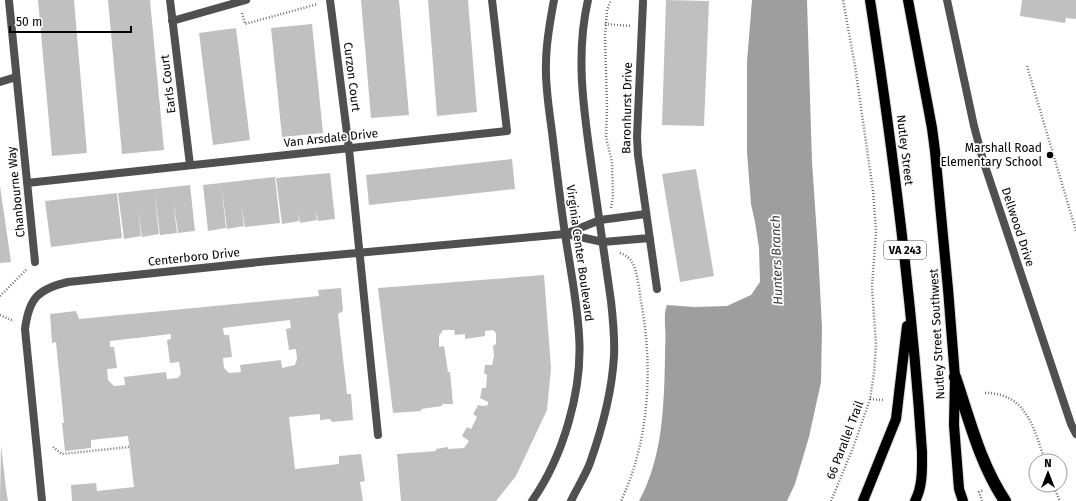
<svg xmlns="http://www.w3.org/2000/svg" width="1076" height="501" font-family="'Fira Sans',sans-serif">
<rect width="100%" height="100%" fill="#fff"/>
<path fill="#9e9e9e" d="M752,0H807L812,162L818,250L822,327L821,382L809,437L795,484L787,501H639C663,457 664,405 665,357C665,346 666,336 665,326C665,317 664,314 667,305L694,307L727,306L751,295L760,282L759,248L755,222L751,204L747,152V62Z"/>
<path fill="#c0c0c0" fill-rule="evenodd" d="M38,0H74L87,153L52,156Z
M108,0H150L164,150L122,154Z
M361,0H399L409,115L371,118Z
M428,0H468L477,112L437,116Z
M666,0L709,1L704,126L662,125Z
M1022,0H1076V19L1066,18L1065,23L1020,16Z
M312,24L323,133L282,137L271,28Z
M236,28L250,140L213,145L199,33Z
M512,159L515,189L369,205L366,175Z
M696,169L714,276L680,282L662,174Z
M330,173L335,219L318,221L316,210L317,220L300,223L298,211L299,221L282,224L276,178Z
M275,177L280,223L245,227L241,204L244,226L227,229L221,183Z
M221,183L226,228L208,231L203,185Z
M190,185L195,231L178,233L173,199L177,233L160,235L154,189Z
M0,186L11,262L0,263Z
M154,189L159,234L142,237L138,210L141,236L124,239L118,193Z
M117,193L122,238L51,247L45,201Z
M544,275L551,368L547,410L516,476L496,501H401L397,454L436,451V449L448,447V449L464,448L469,441L462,436L467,427L471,429L477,417L473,414L478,405L483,406L488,405V402L480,398L482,388H486L487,375L484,373L485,365H492L494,356L493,346L496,344V333L493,330L485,331V336L465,339V334L455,335L454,330H443L439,336V347L444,346L448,372H450L453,404H442V406L421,409V411L393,413L378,288Z
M341,288L343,311L338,314L347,394H351L353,420L332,422L330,419L320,420V414L289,417L295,469L339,464V456L361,454L365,481L360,482L363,501H72L71,485L96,483L97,491L134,487L128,436L91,440V448L65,451L62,423H64L56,342L52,343L50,314L76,311L79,319L319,296L318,290ZM290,320L291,328L286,329L289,350L296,349L297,359L295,365L282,368L281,360L240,365L241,372L229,373L224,368L223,358L232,357L229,335H224L223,328ZM171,334V339L167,340L170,363L179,362L181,374L178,378L167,379L166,372L124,377L125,385L114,386L108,380L107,369L117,368L114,347H110V341Z
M1,445L6,489L8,501H0Z"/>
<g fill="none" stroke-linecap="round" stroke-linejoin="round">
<defs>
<path id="primary" d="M870,0C893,150 912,300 922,452C922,468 923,486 915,501
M908,0L932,128L935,151L948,289L955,377L954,425L959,489L963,501
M863,501L896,419L907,326"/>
<path id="motorway" d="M955,377C969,418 980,464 1005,501"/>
</defs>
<use href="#primary" stroke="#dbdbdb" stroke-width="12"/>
<use href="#motorway" stroke="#dbdbdb" stroke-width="14"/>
<path stroke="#727272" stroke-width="2.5" stroke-dasharray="1 2" stroke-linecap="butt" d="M242,13L245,24L318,4
M605,24L631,26
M1027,66L1076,231
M611,208L613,197L612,162L606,137L607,108L605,36L607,10L611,0
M620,253C625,255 630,258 632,262C638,273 639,289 641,301C653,367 650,439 621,501
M0,296L27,269
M0,315L14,321
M985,393C1027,393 1034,429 1045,461
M870,399L884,400
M53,447L62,454L129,447
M1053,485L1060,501
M831,501L853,448L870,399L874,373L876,345L872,287L876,231L873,191L855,66L843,0
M982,501L979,492L984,490"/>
<path stroke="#505050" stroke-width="8" d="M170,0L190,165
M330,0L349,149L378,435
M947,0L974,126L983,160L1071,424L1076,434
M9,1L35,262
M643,2L637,137L638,155L657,289
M172,21L246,0
M0,82L16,77
M27,183L507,131L492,0
M566,234L603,242L650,238
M42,501L25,329C29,298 38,289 68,282L269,261L565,234L600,220L646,214"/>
<path stroke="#505050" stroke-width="8" d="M532,501C563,457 583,390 579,335C577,301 570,267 565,234C560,200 556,166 552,132C549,109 545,86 546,63C546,42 550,21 554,0
M571,501C577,488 585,476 590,463C602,429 612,392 614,356C615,337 613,319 611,301C605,257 598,213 592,169C584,112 575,56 588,0"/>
<use href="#primary" stroke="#000" stroke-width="10"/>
<use href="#motorway" stroke="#000" stroke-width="12"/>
</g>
<circle fill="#000" stroke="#fff" stroke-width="1.5" cx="1050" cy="155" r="4"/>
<g text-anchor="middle" stroke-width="3.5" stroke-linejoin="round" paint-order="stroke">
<rect fill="#fff" stroke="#4c4c4c" stroke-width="1" x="884" y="241" width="42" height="18" rx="3"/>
<g font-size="11" font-weight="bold" fill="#000">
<text x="905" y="254">VA 243</text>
</g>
<g font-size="12" fill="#000" stroke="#fff">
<text transform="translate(352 77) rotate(83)" y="4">Curzon Court</text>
<text transform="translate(168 84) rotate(-97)" y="4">Earls Court</text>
<text transform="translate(627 108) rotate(-89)" y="4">Baronhurst Drive</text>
<text transform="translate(331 138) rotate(-6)" y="4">Van Arsdale Drive</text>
<text transform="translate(905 150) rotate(83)" y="4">Nutley Street</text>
<text transform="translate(16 192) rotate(-96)" y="4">Chanbourne Way</text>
<text transform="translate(1018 227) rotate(72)" y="4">Dellwood Drive</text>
<text transform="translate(580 253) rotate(82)" y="4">Virginia Center Boulevard</text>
<text transform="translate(194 257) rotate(-6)" y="4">Centerboro Drive</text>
<text transform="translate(937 334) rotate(-93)" y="4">Nutley Street Southwest</text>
<text transform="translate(845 440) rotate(-69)" y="4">66 Parallel Trail</text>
</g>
<g font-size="12" fill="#000" stroke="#fff" text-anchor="end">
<text x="1042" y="152">Marshall Road<tspan x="1042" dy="14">Elementary School</tspan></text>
</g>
<g font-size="13" font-style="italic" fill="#3f3f3f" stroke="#fff">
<text transform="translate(776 260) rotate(-92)" y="5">Hunters Branch</text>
</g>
</g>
<g transform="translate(1048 473)"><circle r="19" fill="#ffffff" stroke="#999999"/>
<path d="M0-3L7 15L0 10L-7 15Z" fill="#000000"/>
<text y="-6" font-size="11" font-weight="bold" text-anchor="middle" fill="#000000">N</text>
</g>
<path d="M10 26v6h121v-6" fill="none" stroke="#000000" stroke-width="2"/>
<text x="16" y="26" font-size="12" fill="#000000" stroke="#ffffff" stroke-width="3" paint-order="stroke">50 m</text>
</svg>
